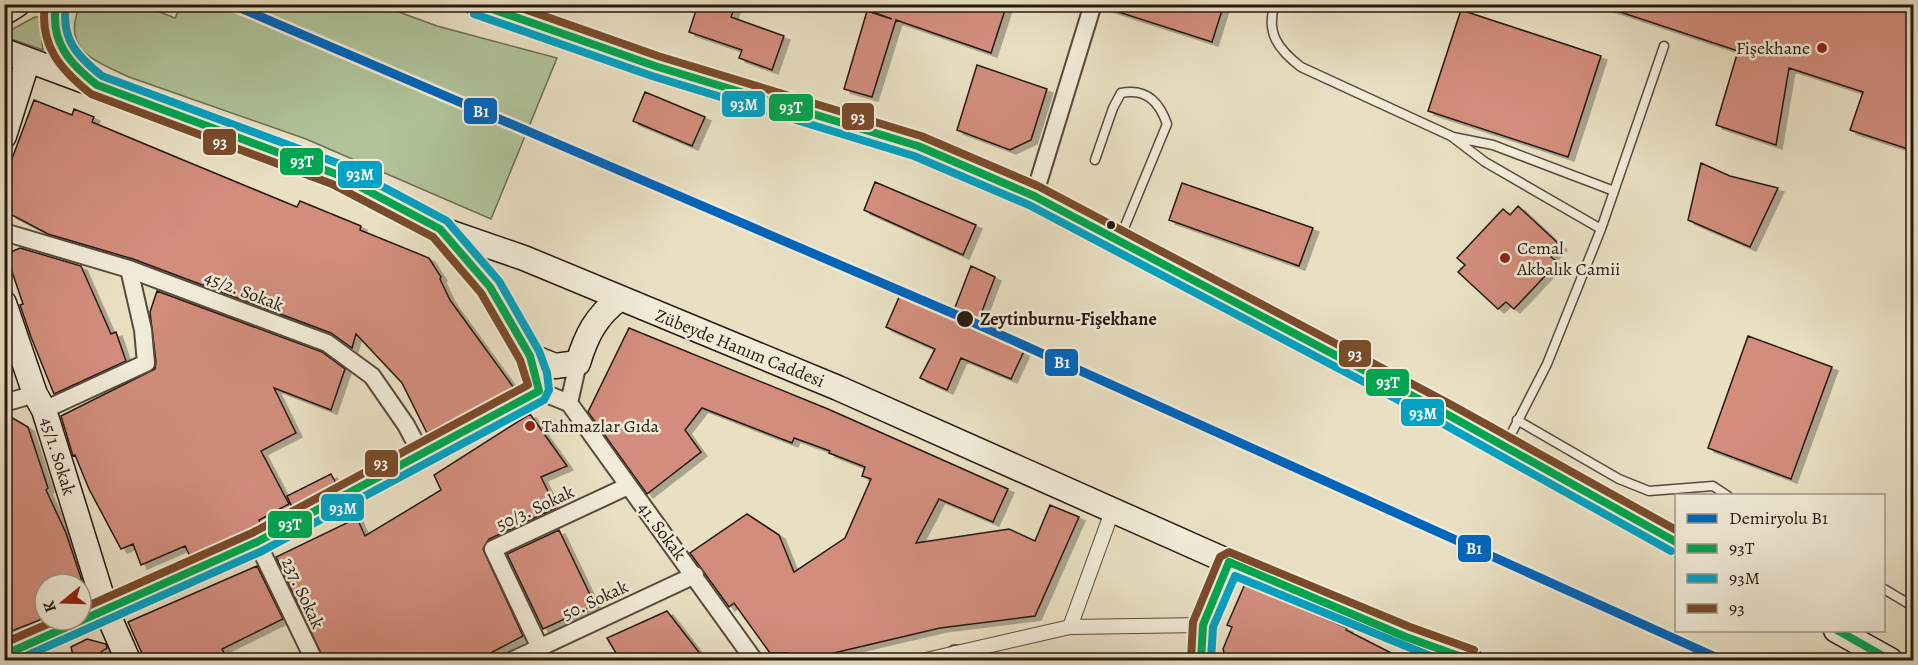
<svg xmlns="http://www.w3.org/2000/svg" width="1918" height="665" font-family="Alegreya,serif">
<defs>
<filter id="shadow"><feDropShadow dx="6" dy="4" stdDeviation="0" flood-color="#0004"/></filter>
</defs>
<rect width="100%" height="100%" fill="#e9e0c3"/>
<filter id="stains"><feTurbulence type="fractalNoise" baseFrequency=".00333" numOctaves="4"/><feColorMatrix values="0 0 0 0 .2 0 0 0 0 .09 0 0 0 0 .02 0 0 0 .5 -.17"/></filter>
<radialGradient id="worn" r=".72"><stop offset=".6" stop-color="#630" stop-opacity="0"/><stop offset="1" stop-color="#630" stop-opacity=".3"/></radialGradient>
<path fill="#b0c399" stroke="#6b6e54" stroke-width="1.5" d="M80,5H142L175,18L181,5H380L437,26L557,58L491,219L306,139L129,77C93,60 61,50 80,5Z
M35,17H39L43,50L5,37V33Z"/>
<path fill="#d28d7d" stroke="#261810" stroke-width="1.5" filter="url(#shadow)" d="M698,4H736L731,17L784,36L772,70L739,58L742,50L689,32Z
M859,4H1007L991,53L896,20L872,97L844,89L867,11L892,19L859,7Z
M1107,4H1224L1212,42L1106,8Z
M1608,4H1914V151L1850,130L1863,92L1789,68L1776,145L1716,125L1738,51L1608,8Z
M1461,10L1601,56L1568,157L1428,111Z
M977,65L1047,89L1031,140L1010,150L957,130Z
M645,92L705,117L692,146L633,121Z
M34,100L72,115L74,109L94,117L92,122L188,162L297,207L300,201L361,226L360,230L429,258L441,277L440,279L450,300L514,388L427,433L402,383L356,334L352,348L331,333L133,259L48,234L10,214L12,210L4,207V180Z
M1701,163L1730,176L1778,188L1750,247L1688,220Z
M875,182L976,225L963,255L864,210Z
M1182,183L1313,228L1299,266L1169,220Z
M1518,206L1561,246L1551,257L1558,262L1514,309L1506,302L1498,309L1458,272L1465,265L1457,258L1503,209L1510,215Z
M20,248L81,266L111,334L116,332L126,361L54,394L31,337L20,305L23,304L6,254Z
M971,266L995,277L976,327L1025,349L1011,379L961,358L947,390L920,378L935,349L886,327L900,295L951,318Z
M157,291L322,352L345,369L331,410L274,388L296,433L261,451L289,504L259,520L261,524L251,529L190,556L185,546L141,565L133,544L121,549L89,489L75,455L73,456L61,416L155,369L156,362L150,312Z
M629,328L828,409L1008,489L993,522L939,499L916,543L1009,529L1035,541L1050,505L1079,517L1035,616L940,628L804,660H791L788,653H770L734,603L729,607L690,553L747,514L779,535L794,572L845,538L871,479L862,476L865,467L829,453L830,451L794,438L792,443L702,408L685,430L701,452L647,494L588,412Z
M1748,336L1832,367L1791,479L1708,448Z
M4,413L28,427L48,488L46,490L66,533L83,584H45V618L4,634Z
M530,414L567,466L541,477L556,508L489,539L483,549L523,636L477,660H324L276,557L357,518L365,536L441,490L434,475Z
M331,474L336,483L292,507L287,496Z
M559,530L595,605L543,629L507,554Z
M257,566L283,619L222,649L228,660H145L128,622Z
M1245,584L1347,628L1346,630L1405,660H1226L1223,649L1232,627L1227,625Z
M667,611L705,660H620L607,638Z
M87,639L106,644L107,648L101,652L103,656L94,660H74L71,647Z"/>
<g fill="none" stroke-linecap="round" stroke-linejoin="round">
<defs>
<path id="service" d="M1275,4C1265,33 1279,50 1301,67L1451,136L1485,162L1601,229
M1453,137L1493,145L1614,191
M1095,160L1113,108L1121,93C1146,88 1159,101 1167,124L1120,238
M1517,420L1619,479L1649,491L1713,486L1728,496
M1506,444L1547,364L1601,229L1664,46
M1884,589L1914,607"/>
<path id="pedestrian" d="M1070,627L1113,509
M926,660L1070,627L1203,625"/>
<path id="minor" d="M1034,196L1093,4
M4,232L129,269L327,343L372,376L406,425L422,455
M539,391L569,403
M4,403L35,394
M569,403L754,660
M569,403L578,363
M44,410L146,363L143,330L129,269
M257,542L314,660
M540,648L493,549L628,486
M955,654L957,660
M513,660L695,575
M1201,660L1203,625L1229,562"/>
<path id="secondary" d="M56,4C48,35 62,58 86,76
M477,4L655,66L918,146L1034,196L1443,412L1676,542
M4,13L18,4
M4,51L336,174L440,229L524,258L838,388L1229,562L1406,637L1470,660
M4,136L28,60
M4,303L35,394L44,410L106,610L128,660
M530,356L555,366L578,363C586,336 596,316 619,299
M1836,630L1890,660
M4,655L257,542L539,391C533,334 477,272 442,230"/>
</defs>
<use href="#service" stroke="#574a3d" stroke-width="11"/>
<use href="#pedestrian" stroke="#574a3d" stroke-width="16"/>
<use href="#minor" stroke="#574a3d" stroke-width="20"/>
<use href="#secondary" stroke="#261810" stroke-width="27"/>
<use href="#service" stroke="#f1ebd8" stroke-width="8"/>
<use href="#pedestrian" stroke="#f1ebd8" stroke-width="14"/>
<use href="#minor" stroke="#f1ebd8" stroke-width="16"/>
<use href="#secondary" stroke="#f1ebd8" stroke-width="24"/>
<defs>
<path id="bus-1" d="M478,4L655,66L918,146L1034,196L1443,412L1676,542
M1837,630L1890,660
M4,655L257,542L539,391L530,356L490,287L440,229L336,174L97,85C69,63 50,42 56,4
M1201,660L1203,625L1229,562L1406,637L1470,660"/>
<path id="bus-2" d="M474,14L652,76L914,156L1029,205L1438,421L1671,551
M17,660L262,551L544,400L549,390L547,373L539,351L499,281L447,221L340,164L102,76C77,56 61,39 66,6
M1211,660L1213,627L1235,576L1440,660"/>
<path id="bus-3" d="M45,4C39,46 61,70 91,94L332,184L433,237L481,293L520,360L528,385L252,533L81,609
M510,4L658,56L921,136L1038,186L1448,403L1676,530
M4,643L57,620
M1191,659L1193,622L1220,557L1229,552L1410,627L1474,650"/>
</defs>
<use href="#bus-1" stroke="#f1ebd8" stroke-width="12"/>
<use href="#bus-2" stroke="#f1ebd8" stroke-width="12"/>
<use href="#bus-3" stroke="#f1ebd8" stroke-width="12"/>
<use href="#bus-1" stroke="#00a651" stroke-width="8"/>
<use href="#bus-2" stroke="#02a2c4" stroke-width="8"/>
<use href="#bus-3" stroke="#7a4b2a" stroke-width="8"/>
<defs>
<path id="rail-1" d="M231,4L959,316L1722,660"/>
</defs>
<use href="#rail-1" stroke="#f1ebd8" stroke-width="14"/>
<use href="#rail-1" stroke="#0065bd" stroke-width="9"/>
</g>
<g fill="#8f2418" stroke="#f1ebd8" stroke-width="2">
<circle cx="1822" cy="48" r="6"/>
<circle cx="1505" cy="258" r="6"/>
<circle cx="530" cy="426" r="6"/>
</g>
<g fill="#261810" stroke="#f1ebd8" stroke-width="2">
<circle cx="1111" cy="225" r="5"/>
<circle cx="965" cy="319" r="9"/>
</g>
<g text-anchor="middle" stroke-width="5" stroke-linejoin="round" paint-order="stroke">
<g font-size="18" fill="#261810" stroke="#f1ebd8" text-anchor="start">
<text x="1810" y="54" text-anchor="end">Fişekhane</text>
<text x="1517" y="254">Cemal<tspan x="1517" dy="21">Akbalık Camii</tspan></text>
<text x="542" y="432">Tahmazlar Gıda</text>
</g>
<g font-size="18" fill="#261810" stroke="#f1ebd8">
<text transform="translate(244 291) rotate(21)" y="6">45/2. Sokak</text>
<text transform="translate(740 348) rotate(22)" y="6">Zübeyde Hanım Caddesi</text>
<text transform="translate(58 456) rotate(73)" y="6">45/1. Sokak</text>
<text transform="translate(535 508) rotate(-25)" y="6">50/3. Sokak</text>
<text transform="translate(662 531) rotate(53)" y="6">41. Sokak</text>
<text transform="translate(303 593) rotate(65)" y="6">237. Sokak</text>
<text transform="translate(595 600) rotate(-25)" y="6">50. Sokak</text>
</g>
<g font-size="18" font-weight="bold" fill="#261810" stroke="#f1ebd8" text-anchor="start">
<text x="980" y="325">Zeytinburnu-Fişekhane</text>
</g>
</g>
<g stroke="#f1ebd8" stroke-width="2">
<rect x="721" y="90" width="45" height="28" rx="6" fill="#02a2c4"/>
<rect x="768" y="93" width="46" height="29" rx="6" fill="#00a651"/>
<rect x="463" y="97" width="35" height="28" rx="6" fill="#0065bd"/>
<rect x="841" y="102" width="34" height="29" rx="6" fill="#7a4b2a"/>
<rect x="202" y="128" width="35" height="28" rx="6" fill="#7a4b2a"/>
<rect x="279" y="147" width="45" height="29" rx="6" fill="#00a651"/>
<rect x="337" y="160" width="46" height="29" rx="6" fill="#02a2c4"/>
<rect x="1338" y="339" width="34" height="29" rx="6" fill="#7a4b2a"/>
<rect x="1044" y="348" width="35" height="29" rx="6" fill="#0065bd"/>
<rect x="1365" y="368" width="45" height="29" rx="6" fill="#00a651"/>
<rect x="1400" y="398" width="45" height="29" rx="6" fill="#02a2c4"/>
<rect x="364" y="449" width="35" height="29" rx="6" fill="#7a4b2a"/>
<rect x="320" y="493" width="45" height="29" rx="6" fill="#02a2c4"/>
<rect x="267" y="510" width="46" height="29" rx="6" fill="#00a651"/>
<rect x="1457" y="534" width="35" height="29" rx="6" fill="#0065bd"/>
</g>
<g font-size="16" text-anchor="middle" font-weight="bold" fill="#fff">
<text x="744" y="110">93M</text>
<text x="791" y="113">93T</text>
<text x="481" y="117">B1</text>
<text x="858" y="123">93</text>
<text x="220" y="148">93</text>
<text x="302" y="167">93T</text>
<text x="360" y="180">93M</text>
<text x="1355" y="360">93</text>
<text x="1062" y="368">B1</text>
<text x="1388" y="388">93T</text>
<text x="1423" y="419">93M</text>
<text x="381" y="469">93</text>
<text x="343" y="514">93M</text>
<text x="290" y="530">93T</text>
<text x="1474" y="554">B1</text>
</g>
<rect width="1918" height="665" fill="none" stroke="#e9e0c3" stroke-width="24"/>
<rect x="6" y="6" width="1906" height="653" fill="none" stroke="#261810" stroke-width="3"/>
<rect x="12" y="12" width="1894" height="641" fill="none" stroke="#261810" stroke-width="1.5"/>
<rect x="1675" y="494" width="210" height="138" fill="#f1ebd8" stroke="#a09788" stroke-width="1.5"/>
<rect x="1687" y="514" width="30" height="9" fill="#0065bd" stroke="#a09788" stroke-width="1.5"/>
<text x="1729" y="524" font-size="18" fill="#261810">Demiryolu B1</text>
<rect x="1687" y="544" width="30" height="9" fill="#00a651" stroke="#a09788" stroke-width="1.5"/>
<text x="1729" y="554" font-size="18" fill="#261810">93T</text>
<rect x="1687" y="574" width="30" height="9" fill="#02a2c4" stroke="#a09788" stroke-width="1.5"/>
<text x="1729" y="584" font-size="18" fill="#261810">93M</text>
<rect x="1687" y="604" width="30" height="9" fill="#7a4b2a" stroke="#a09788" stroke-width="1.5"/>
<text x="1729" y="614" font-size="18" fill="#261810">93</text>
<g transform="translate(63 602) rotate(251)"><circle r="28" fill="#f1ebd8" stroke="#a09788" stroke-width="1.5"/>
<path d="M0-4.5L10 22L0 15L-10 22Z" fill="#8f2418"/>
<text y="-9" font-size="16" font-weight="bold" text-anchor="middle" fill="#261810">K</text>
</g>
<rect width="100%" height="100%" filter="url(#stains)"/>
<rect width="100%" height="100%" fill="url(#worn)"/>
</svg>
